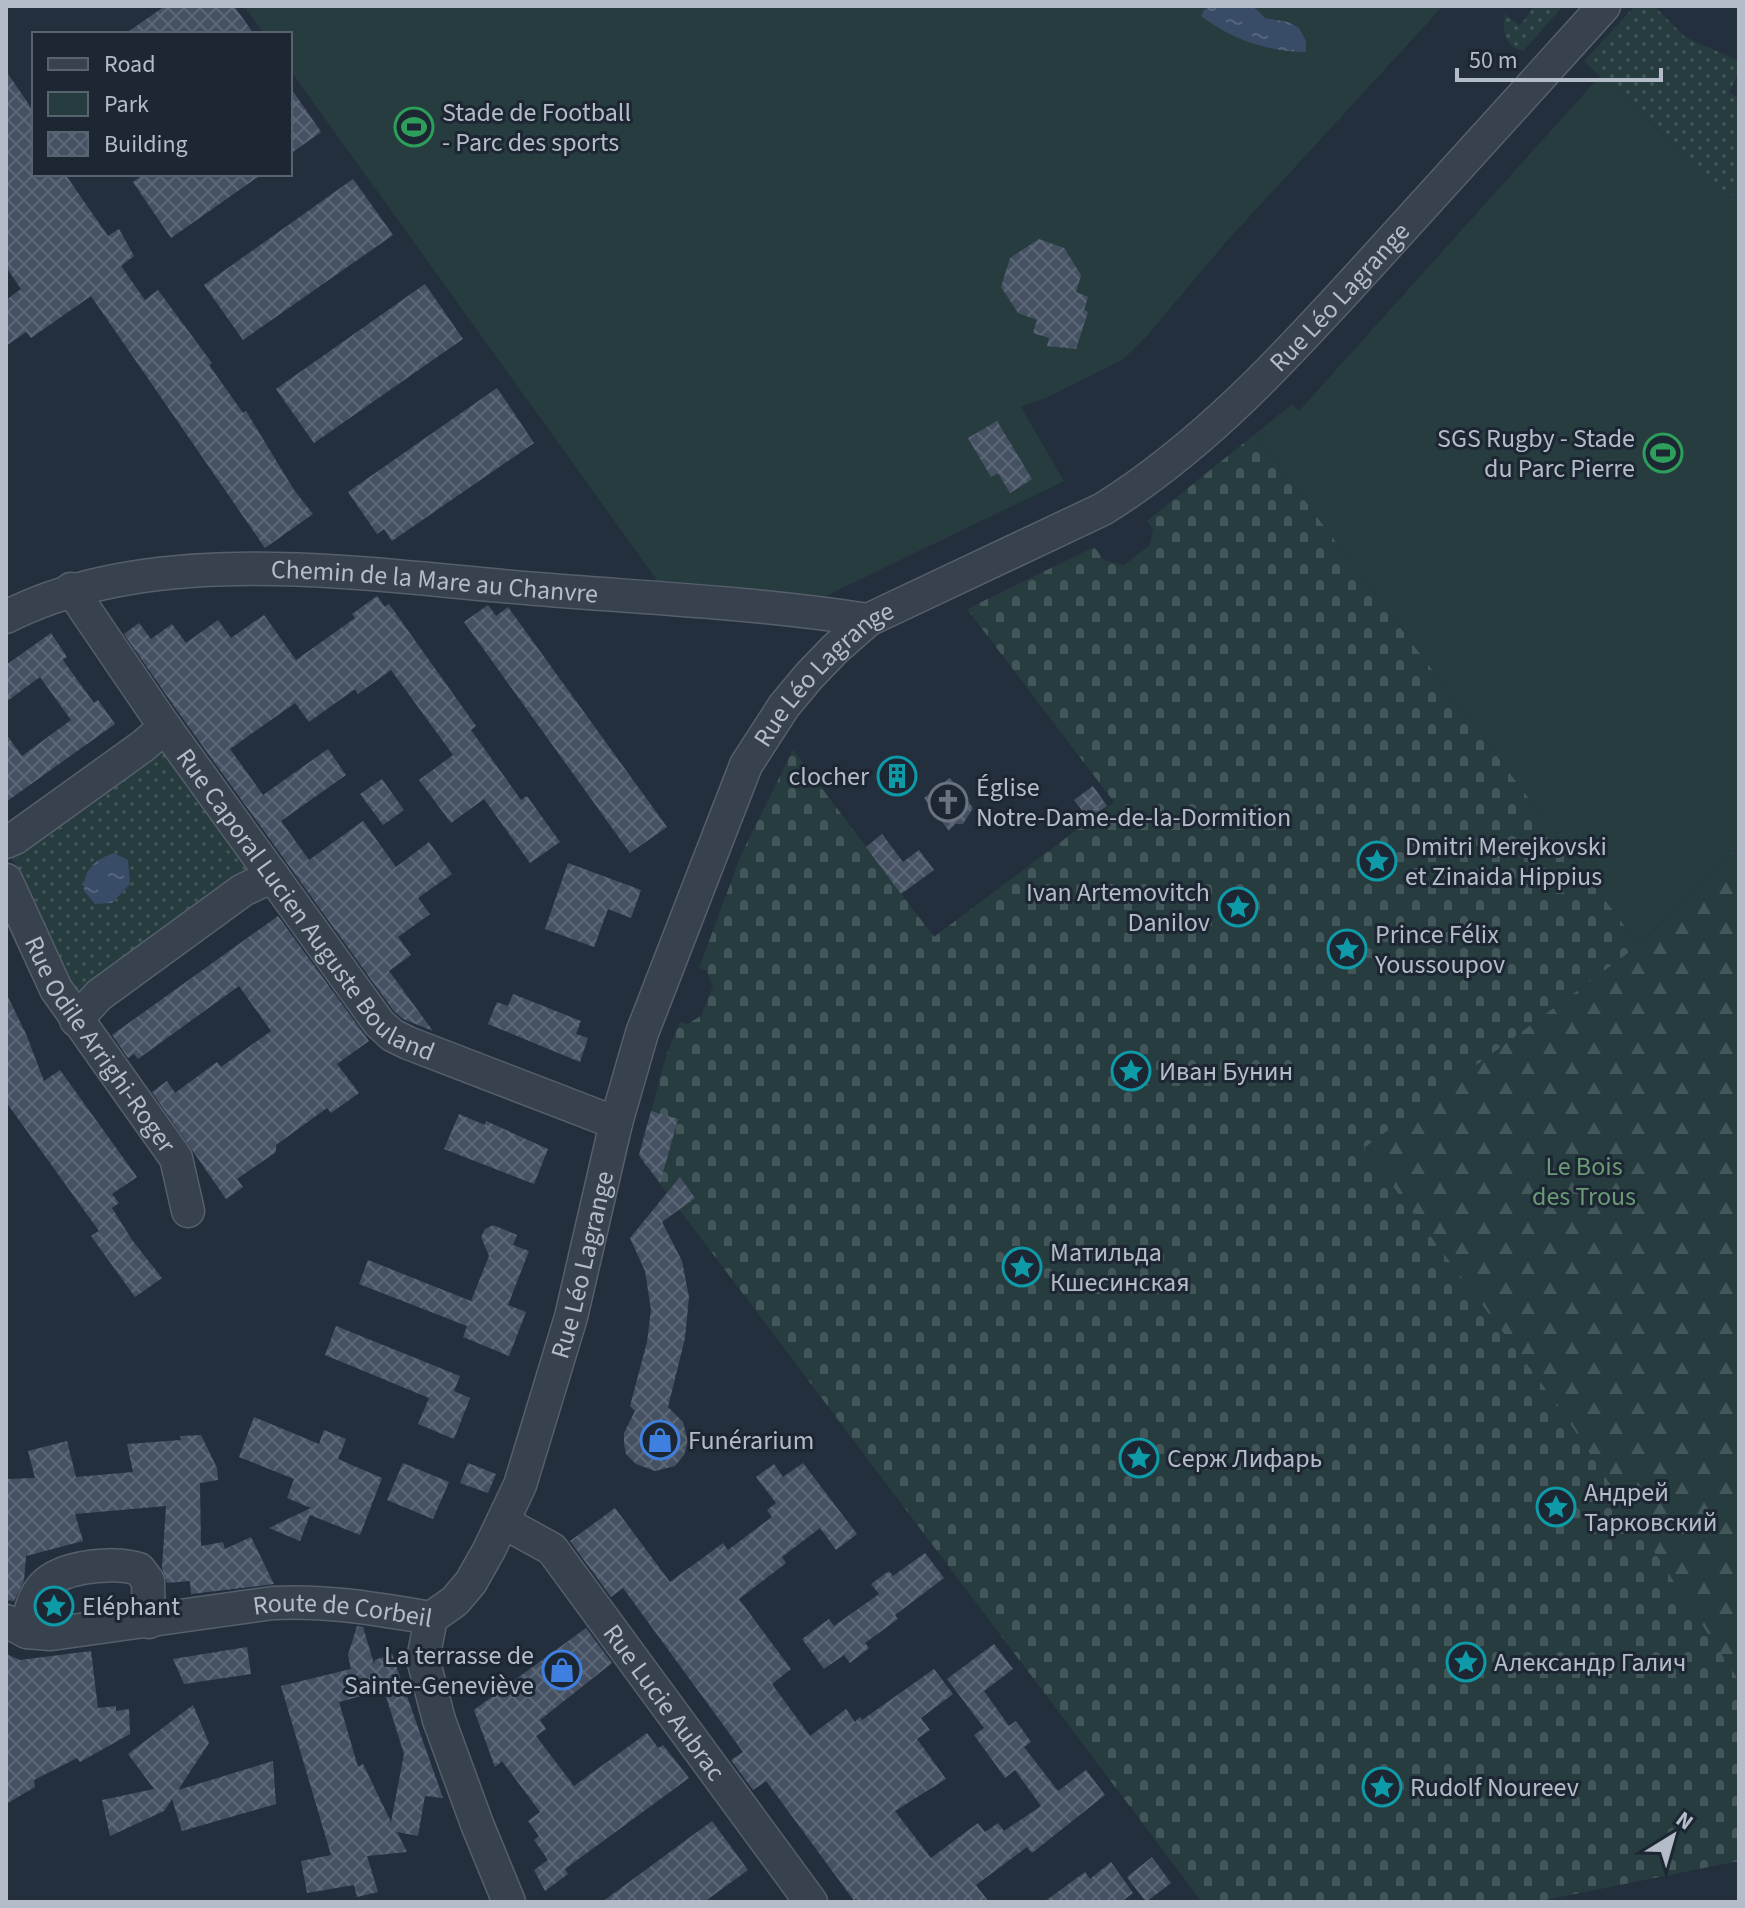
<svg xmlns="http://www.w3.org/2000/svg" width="1745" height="1908" font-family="'Source Sans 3',sans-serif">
<defs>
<pattern id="grass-dots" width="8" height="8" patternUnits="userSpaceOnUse" patternTransform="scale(2)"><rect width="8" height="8" fill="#263c3f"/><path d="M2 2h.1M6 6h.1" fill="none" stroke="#435659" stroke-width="1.8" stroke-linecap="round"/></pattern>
<pattern id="forest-firs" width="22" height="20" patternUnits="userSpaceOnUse" patternTransform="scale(2)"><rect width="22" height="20" fill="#263c3f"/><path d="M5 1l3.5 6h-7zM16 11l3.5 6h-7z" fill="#435659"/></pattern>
<pattern id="cemetery-stones" width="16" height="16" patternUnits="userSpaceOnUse" patternTransform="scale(2)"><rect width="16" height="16" fill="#263c3f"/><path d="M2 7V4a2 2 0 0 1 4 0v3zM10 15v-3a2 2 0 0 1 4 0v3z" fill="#435659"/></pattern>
<pattern id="water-ripples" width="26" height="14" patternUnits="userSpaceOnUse" patternTransform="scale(2)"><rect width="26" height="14" fill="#394c67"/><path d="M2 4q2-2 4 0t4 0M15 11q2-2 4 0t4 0" fill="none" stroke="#53647b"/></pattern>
<pattern id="building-cross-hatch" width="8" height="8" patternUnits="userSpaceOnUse" patternTransform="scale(2)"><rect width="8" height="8" fill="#455162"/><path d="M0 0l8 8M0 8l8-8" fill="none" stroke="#5d6877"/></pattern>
</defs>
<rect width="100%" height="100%" fill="#242f3e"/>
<path fill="url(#grass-dots)" d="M1534,6H1563L1523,51C1504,46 1502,31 1505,14L1520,26Z
M1635,6H1654L1685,37L1739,61V71L1729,93L1739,98V198L1725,192L1584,61Z
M163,746L253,871L78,997L11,855Z"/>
<path fill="url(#forest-firs)" d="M1739,846V1685L1363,1148L1639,945Z"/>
<path fill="url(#cemetery-stones)" d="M1255,434L1639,945L1364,1148L1560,1408L1739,1681V1861L1535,1902H1202L639,1156L666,1056L680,1022L687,1024L701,1016L713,986L706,970L699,968L741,855L793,750L934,937L1114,802L967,609L1094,547L1104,560L1124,565L1150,545L1153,529L1147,521Z"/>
<path fill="#263c3f" d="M244,6H1443L1227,241L1145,338L1122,360L1046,398L1021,407L1064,481L826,596L659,583L290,70V34H264Z
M1600,76L1725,192L1739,198V846L1639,945L1255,434L1292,404L1299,411Z"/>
<path fill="url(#water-ripples)" d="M1213,6H1253L1265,18L1288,22L1299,28L1306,41V52C1268,52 1231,39 1201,16L1204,10Z
M114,853L128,860L130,884L112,903L95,904L84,891C83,870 94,860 114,853Z"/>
<path fill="url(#building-cross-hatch)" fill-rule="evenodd" d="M165,6H234L254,34H125Z
M6,71L34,112V174H65L108,236L119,229L134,256L121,266L145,300L158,290L212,363L209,365L243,413L246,411L294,490L313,514L265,548L91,296L31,338L26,332L6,346V300L21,289L6,267Z
M290,87L321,132L290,154Z
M144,174H262L171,238L133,182Z
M353,179L393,235L243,340L204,285Z
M1039,239L1064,248L1081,275L1076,292L1088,297L1084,310L1088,312L1076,349L1047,346L1049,338L1033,333L1037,320L1018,313L1001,287L1010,258Z
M425,284L463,339L314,443L276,389Z
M497,388L534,443L392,541L384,529L377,534L348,492Z
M997,421L1032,479L1010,493L998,473L991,477L968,438Z
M377,596L385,607L389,604L476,726L471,730L521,800L527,796L560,842L530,863L484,799L451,823L419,780L453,755L391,670L358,694L355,689L309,722L295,703L230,749L263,795L328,749L346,775L281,821L309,860L363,821L396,867L429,842L452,874L418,898L430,914L398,937L411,955L389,971L433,1031L403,1019L393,1010L178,712L124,634L139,623L151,639L172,624L186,643L218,620L231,638L264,615L296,660L355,618L352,614Z
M488,605L496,616L508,607L667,827L630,853L464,622Z
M51,633L67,657L63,659L65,663L94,703L98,700L115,724L6,802V734L22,756L71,720L40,677L6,702V665Z
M950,778L973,808L963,824H955L949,831L924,798Z
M382,779L404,810L383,825L360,794Z
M1093,786L1107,806L1089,819L1074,800Z
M882,834L903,862L919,850L934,870L901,894L866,847Z
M568,863L641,890L631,918L608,909L594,947L545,929Z
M278,916L369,1041L337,1064L359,1093L331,1113L327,1108L276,1145V1152L237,1179L243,1187L226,1199L152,1092L167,1081L175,1093L217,1062L221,1067L271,1031L239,986L138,1059L134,1054L128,1058L112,1035Z
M6,993L26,1034L44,1081L60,1070L137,1177L112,1194L119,1203L112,1208L132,1240L162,1278L135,1297L91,1236L99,1231L6,1102Z
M513,994L581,1021L576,1034L588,1038L580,1062L488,1024L497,1002L508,1006Z
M651,1111L678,1119L660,1183L639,1155Z
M459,1114L485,1125L486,1121L548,1149L534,1184L444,1149Z
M680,1177L695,1198L662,1222L682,1261L689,1297L685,1338L668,1407L683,1422L688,1442L684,1455L675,1466L655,1471L636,1464L626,1454L624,1444V1433L635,1411L630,1406L647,1342L651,1310L645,1271L630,1238Z
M493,1225L517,1235L513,1245L529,1251L508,1305L526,1312L509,1356L463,1337L467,1326L359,1284L368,1260L471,1301L489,1256L481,1237L485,1229Z
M336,1326L460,1376L454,1391L470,1398L454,1439L418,1424L429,1398L325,1355Z
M254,1417L319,1444L324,1430L346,1439L338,1459L382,1478L360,1535L310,1515L300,1541L269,1528L311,1508L287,1498L294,1479L239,1457Z
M201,1435L217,1468L218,1480L200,1483L201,1546L223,1542L225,1549L251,1537L274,1584L191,1594L190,1581L167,1583L162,1568L166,1506L75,1514L83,1541L26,1556L24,1581L14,1601L6,1600V1479L35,1478L28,1451L67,1441L76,1477L133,1472L127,1444L181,1440L180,1436Z
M403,1463L449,1482L433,1519L387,1500Z
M468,1463L496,1474L488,1493L460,1483Z
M803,1463L857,1534L836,1550L820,1528L782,1557L786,1563L739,1599L791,1669L772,1684L810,1736L846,1709L855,1722L860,1717L862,1720L934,1669L953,1694L921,1718L930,1730L917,1739L946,1779L895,1811L931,1858L978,1823L985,1832L998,1823L1004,1831L1041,1806L1015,1770L1005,1778L998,1768L974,1735L984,1728L947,1679L994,1644L1013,1669L984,1691L1009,1726L1016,1721L1024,1732L1031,1742L1024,1747L1058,1791L1086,1770L1105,1795L1032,1853L1027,1847L976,1885L989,1902H855L766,1781L753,1790L731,1760L743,1752L623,1588L611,1597L570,1541L615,1508L670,1582L723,1543L728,1550L772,1517L767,1510L776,1503L756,1477L774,1464L783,1477Z
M925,1553L944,1578L895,1615L898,1619L865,1643L869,1648L850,1663L844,1655L824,1669L802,1639L829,1619L834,1626L879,1594L871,1584L889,1571L893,1576Z
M357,1626L363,1627L374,1664L375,1660L392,1654L443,1798L425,1796L418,1836L397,1832L407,1852L367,1856L378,1892L357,1897L354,1885L307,1893L301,1861L331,1855L281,1686L351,1669L348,1655ZM384,1690L404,1754L391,1822L363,1764L358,1767L339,1702Z
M586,1628L612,1663L540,1720L546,1729L536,1736L574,1786L647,1733L658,1748L663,1745L689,1778L565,1869L568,1874L545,1891L534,1870L548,1860L534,1840L539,1836L528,1821L540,1812L502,1761L495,1767L474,1710Z
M247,1647L251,1674L184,1684L173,1659Z
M91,1651L98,1708L116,1706V1711L129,1709L130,1734L80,1762L77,1758L34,1780L35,1787L6,1804V1654L20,1660Z
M193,1705L209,1743L178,1790L273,1761L276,1804L182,1831L172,1799L164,1811L110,1836L102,1800L154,1789L128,1754Z
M712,1821L748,1870L704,1902H602Z
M1152,1857L1171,1883L1146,1902L1127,1877Z
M1111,1862L1133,1893L1121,1902H1044L1085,1872L1090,1879Z"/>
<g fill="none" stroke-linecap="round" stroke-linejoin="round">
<defs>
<g id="minor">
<path id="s1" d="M71,589L165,727L379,1023L392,1035L408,1043L616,1123"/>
<path id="s2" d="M6,617C158,539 372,576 537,589C647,598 759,603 868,620"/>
<path d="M6,842L15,838L143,746L165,727"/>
<path id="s3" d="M6,880L56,989L176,1158L188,1211"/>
<path d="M76,1020L99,995L243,890L273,876"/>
<path id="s4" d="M503,1522L552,1549L811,1902"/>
<path id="s5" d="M431,1618L455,1601L471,1582L489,1550L520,1485L571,1317L616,1123L642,1033L746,765L784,706L809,676L835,649L868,620L1103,509C1207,444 1289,353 1371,263C1449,177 1527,92 1604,6"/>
<path d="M431,1618L423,1659L439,1720L477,1824L509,1902"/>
<path id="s6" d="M6,1621L27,1632L51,1634L273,1603C329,1600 376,1609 431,1618"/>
<path d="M27,1632C31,1589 47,1573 89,1567C107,1565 122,1564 139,1569L148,1581L149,1622"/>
</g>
</defs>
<use href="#minor" stroke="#565f6c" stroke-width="35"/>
<use href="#minor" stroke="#38414e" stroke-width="32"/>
</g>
<defs>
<symbol id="stadium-ring" viewBox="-11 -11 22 22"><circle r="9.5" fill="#1d2633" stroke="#2e9e5b" stroke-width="1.5"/><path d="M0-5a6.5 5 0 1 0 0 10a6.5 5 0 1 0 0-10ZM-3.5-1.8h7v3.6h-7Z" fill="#2e9e5b"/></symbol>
<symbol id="building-ring" viewBox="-11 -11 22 22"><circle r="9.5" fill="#1d2633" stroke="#0f9aa8" stroke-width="1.5"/><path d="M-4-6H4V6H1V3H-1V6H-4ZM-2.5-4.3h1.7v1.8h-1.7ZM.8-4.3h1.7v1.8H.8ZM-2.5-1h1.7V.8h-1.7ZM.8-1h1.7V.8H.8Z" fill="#0f9aa8"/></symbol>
<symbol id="church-ring" viewBox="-11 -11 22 22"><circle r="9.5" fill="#1d2633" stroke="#6b7280" stroke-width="1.5"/><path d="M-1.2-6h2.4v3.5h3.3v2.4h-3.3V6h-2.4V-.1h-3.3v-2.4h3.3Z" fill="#6b7280"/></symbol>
<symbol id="sight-ring" viewBox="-11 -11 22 22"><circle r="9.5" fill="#1d2633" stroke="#0f9aa8" stroke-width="1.5"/><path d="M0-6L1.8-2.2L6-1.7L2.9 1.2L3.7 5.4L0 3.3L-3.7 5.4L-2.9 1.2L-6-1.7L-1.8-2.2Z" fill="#0f9aa8"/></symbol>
<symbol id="shop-ring" viewBox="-11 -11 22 22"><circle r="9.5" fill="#1d2633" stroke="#3f7fe0" stroke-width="1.5"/><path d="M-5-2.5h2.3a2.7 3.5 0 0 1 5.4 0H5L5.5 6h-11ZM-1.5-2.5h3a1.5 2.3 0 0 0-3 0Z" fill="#3f7fe0"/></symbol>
</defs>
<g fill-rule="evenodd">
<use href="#stadium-ring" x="392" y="105" width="44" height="44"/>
<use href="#stadium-ring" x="1641" y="431" width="44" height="44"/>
<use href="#building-ring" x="875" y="754" width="44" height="44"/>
<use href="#church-ring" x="926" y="780" width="44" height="44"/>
<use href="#sight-ring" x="1355" y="839" width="44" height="44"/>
<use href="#sight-ring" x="1216" y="885" width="44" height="44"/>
<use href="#sight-ring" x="1325" y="927" width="44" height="44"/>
<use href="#sight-ring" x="1109" y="1049" width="44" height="44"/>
<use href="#sight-ring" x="1000" y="1245" width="44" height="44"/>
<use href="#shop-ring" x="638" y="1418" width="44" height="44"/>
<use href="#sight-ring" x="1117" y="1436" width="44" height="44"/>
<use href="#sight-ring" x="1534" y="1485" width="44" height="44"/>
<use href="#sight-ring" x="32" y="1584" width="44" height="44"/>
<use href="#sight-ring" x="1444" y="1640" width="44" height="44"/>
<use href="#shop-ring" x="540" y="1648" width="44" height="44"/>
<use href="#sight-ring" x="1360" y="1765" width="44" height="44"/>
</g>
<g text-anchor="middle" stroke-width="6" stroke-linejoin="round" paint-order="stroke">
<g font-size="26" fill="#b4bcc9" stroke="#1d2633" text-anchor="start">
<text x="442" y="121">Stade de Football<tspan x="442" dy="30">- Parc des sports</tspan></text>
<text x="1635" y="447" text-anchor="end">SGS Rugby - Stade<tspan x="1635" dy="30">du Parc Pierre</tspan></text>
<text x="869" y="785" text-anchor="end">clocher</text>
<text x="976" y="796">Église<tspan x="976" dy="30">Notre-Dame-de-la-Dormition</tspan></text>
<text x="1405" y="855">Dmitri Merejkovski<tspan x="1405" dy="30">et Zinaida Hippius</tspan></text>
<text x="1210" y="901" text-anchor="end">Ivan Artemovitch<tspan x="1210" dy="30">Danilov</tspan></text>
<text x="1375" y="943">Prince Félix<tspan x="1375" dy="30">Youssoupov</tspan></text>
<text x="1159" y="1080">Иван Бунин</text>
<text x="1050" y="1261">Матильда<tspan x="1050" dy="30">Кшесинская</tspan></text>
<text x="688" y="1449">Funérarium</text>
<text x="1167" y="1467">Серж Лифарь</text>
<text x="1584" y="1501">Андрей<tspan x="1584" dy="30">Тарковский</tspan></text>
<text x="82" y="1615">Eléphant</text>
<text x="534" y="1664" text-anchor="end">La terrasse de<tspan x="534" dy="30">Sainte-Geneviève</tspan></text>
<text x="1494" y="1671">Александр Галич</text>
<text x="1410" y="1796">Rudolf Noureev</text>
</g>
<g font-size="26" fill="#b4bcc9" stroke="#1d2633">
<text dy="9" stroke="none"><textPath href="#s5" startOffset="1688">Rue Léo Lagrange</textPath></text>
<text dy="9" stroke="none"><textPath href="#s2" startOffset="436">Chemin de la Mare au Chanvre</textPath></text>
<text dy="9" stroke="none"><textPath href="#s5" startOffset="1040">Rue Léo Lagrange</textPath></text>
<text dy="9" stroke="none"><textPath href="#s1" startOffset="396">Rue Caporal Lucien Auguste Bouland</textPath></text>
<text dy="9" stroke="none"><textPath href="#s3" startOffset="190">Rue Odile Arrighi-Roger</textPath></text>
<text dy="9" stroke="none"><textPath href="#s5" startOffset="392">Rue Léo Lagrange</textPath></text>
<text dy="9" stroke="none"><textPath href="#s6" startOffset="342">Route de Corbeil</textPath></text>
<text dy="9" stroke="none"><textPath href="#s4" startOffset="246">Rue Lucie Aubrac</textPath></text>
</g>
<g font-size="26" fill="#6b9a76" stroke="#1d2633">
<text x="1584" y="1175">Le Bois<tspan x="1584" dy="30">des Trous</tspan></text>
</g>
</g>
<rect width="1745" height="1908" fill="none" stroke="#b4bcc9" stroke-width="16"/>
<rect x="32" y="32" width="260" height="144" fill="#1d2633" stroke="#59626f" stroke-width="2"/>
<rect x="48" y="58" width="40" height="12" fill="#38414e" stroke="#59626f" stroke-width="2"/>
<text x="104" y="72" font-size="24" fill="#b4bcc9">Road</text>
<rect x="48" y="92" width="40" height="24" fill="#263c3f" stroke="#59626f" stroke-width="2"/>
<text x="104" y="112" font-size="24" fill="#b4bcc9">Park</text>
<rect x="48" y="132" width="40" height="24" fill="url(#building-cross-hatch)" stroke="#59626f" stroke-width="2"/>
<text x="104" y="152" font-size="24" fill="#b4bcc9">Building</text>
<g transform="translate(1673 1836) rotate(37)" stroke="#1d2633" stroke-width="6" paint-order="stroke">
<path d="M0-6L14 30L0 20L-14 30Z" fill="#b4bcc9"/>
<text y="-12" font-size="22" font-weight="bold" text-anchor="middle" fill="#b4bcc9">N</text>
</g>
<path d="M1457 68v12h204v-12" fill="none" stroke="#b4bcc9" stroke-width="4"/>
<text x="1469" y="68" font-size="24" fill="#b4bcc9" stroke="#1d2633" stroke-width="6" paint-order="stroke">50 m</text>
</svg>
